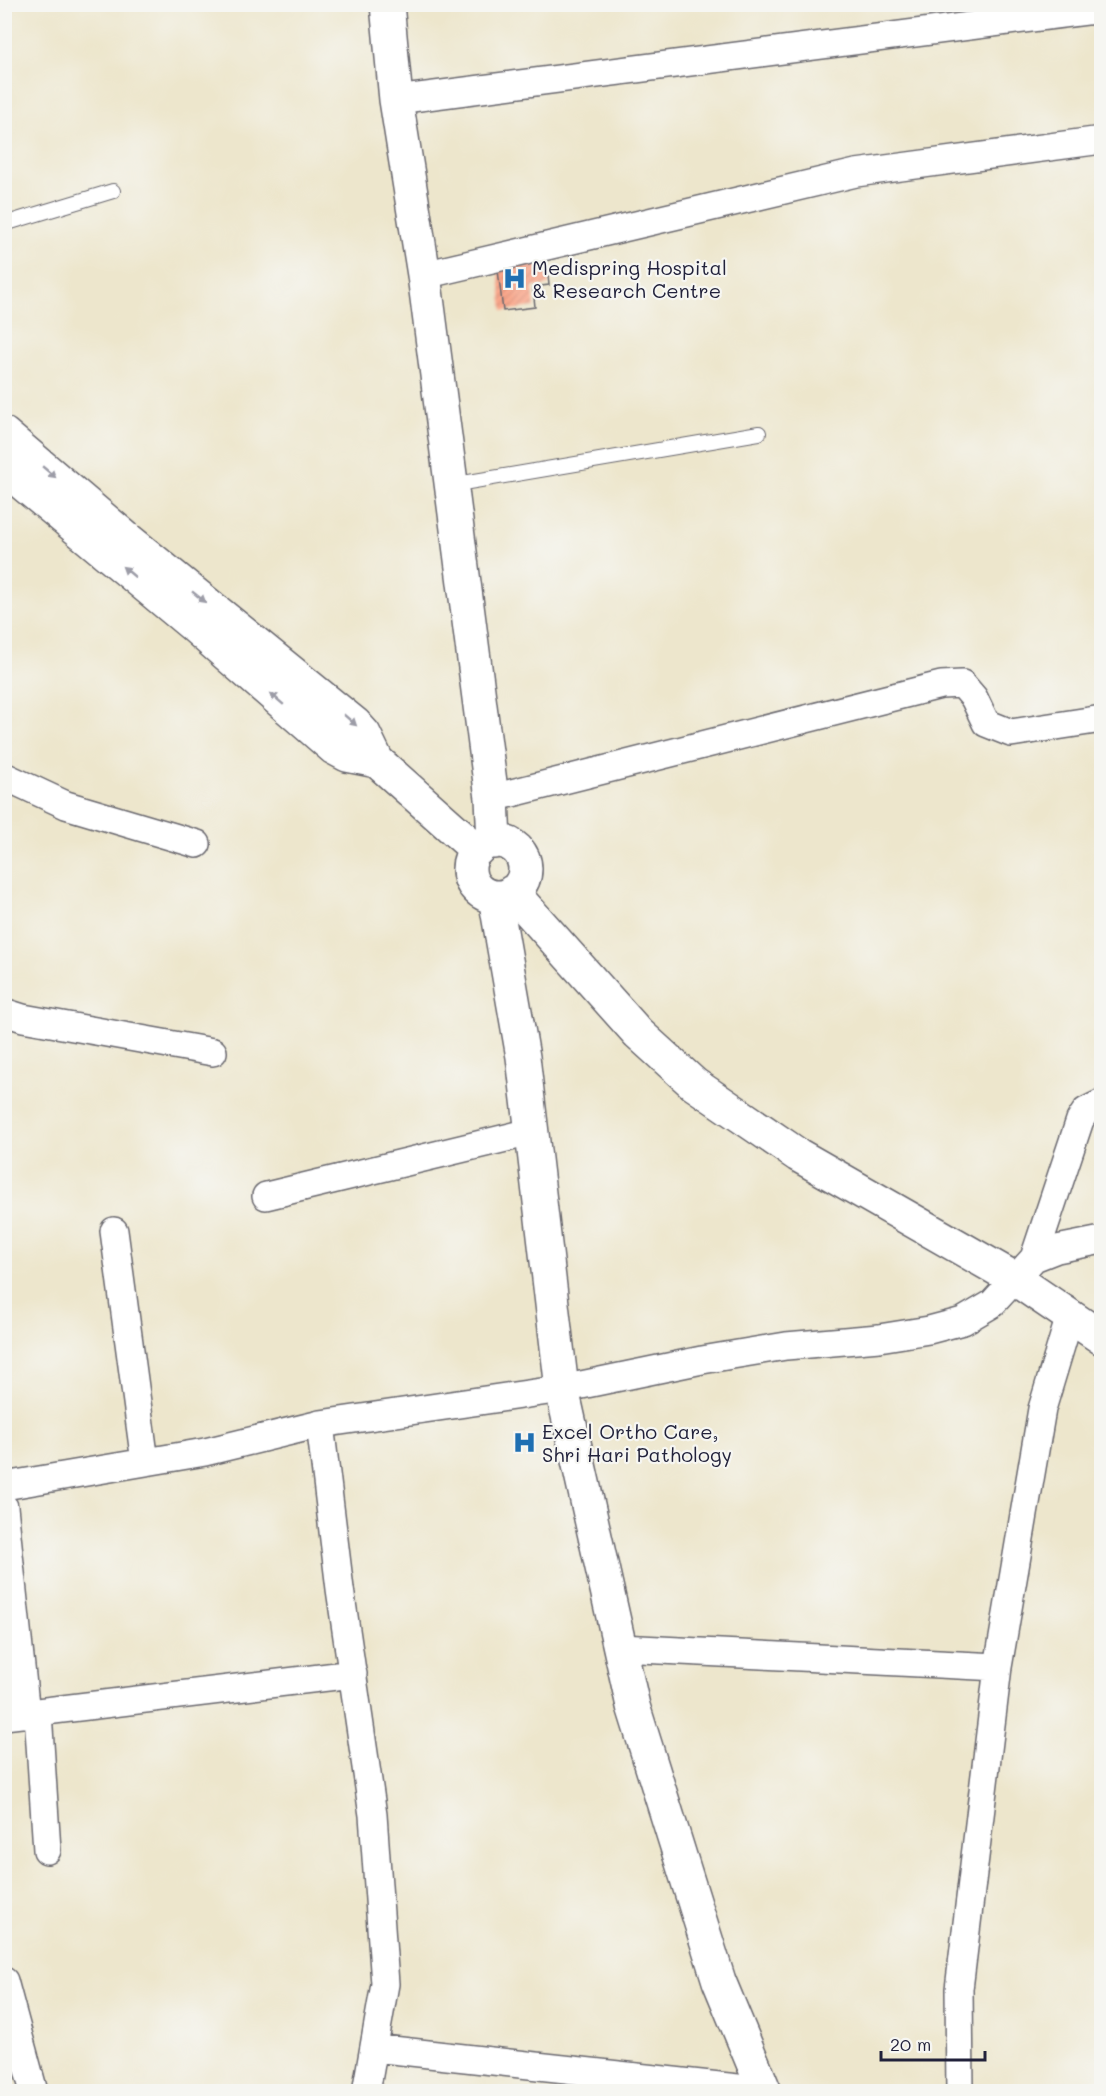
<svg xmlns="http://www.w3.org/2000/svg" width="1106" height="2096" font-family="Mali,sans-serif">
<defs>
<pattern id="building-hatch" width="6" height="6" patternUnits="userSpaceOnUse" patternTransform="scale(1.5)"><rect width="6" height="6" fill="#faa78b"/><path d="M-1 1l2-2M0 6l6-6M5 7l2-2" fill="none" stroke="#d68f79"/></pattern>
</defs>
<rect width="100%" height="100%" fill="#f6f6f2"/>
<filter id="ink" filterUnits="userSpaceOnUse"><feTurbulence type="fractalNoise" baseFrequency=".0167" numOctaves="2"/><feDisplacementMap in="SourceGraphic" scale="12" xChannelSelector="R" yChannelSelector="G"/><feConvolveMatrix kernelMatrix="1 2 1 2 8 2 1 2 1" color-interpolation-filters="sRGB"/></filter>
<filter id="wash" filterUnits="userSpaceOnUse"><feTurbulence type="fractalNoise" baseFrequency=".008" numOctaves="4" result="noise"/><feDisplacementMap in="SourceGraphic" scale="24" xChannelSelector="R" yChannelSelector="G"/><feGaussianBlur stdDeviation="1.35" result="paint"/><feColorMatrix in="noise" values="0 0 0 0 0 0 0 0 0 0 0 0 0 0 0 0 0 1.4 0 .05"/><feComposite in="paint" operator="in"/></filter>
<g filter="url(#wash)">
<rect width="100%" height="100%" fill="#ede6cc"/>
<g id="blocks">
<path fill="url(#building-hatch)" d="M546,257L549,285L533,287L535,307L503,311L497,262Z"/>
</g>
</g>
<g filter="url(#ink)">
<use href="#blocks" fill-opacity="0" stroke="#69676e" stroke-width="1.5"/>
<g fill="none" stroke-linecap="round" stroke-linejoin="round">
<defs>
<path id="service" d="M4,224L113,191
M451,485L759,433"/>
<path id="minor" d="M396,100L1102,9
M424,275L856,173L1102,140
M4,776L66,805L197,844
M492,798L941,685L962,684L974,698L986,723L1011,733L1102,719
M4,1012L23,1018L213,1052
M266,1196L531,1132
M114,1231L145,1462
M1034,1258L1080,1120L1086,1111L1102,1103
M320,1424L340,1589L373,1815L385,1984L366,2092
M4,1486L205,1452L320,1424L562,1389L702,1360L786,1346L879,1338L929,1330L963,1321L992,1304L1034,1258L1057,1249L1102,1240
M4,1507L26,1714
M620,1648L998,1667
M38,1713L47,1850
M4,1716L353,1674
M4,1981L34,2092
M374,2048L765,2091
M960,2092L959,1989L998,1667L1042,1409L1070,1316"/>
<path id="tertiary" d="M387,4L396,100L424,275L492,798L494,842
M4,434L126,538L355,724L364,734L377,761L477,850
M4,468L194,626L334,748L347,755L377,761
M469 869a28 28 0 1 1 56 0a28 28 0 1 1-56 0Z
M512,892L638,1033L694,1084L798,1155L1015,1279L1102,1338
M495,897L523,1057L562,1389L633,1706L719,1981L765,2092"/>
</defs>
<use href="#service" stroke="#69676e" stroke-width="16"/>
<use href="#minor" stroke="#69676e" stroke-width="30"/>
<use href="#tertiary" stroke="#69676e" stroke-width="36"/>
<use href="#service" stroke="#fff" stroke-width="14"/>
<use href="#minor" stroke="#fff" stroke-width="27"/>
<use href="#tertiary" stroke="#fff" stroke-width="33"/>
</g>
<defs><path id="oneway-solid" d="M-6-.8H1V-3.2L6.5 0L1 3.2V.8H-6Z" transform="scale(1.5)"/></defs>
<g fill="#9c9ca7">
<use href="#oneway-solid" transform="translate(49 472) rotate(40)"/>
<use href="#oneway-solid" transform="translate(129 572) rotate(-140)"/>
<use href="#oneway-solid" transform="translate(199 597) rotate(39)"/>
<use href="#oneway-solid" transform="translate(277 699) rotate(-139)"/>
<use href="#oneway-solid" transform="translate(350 720) rotate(41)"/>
</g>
</g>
<defs>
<symbol id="hospital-bare" viewBox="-9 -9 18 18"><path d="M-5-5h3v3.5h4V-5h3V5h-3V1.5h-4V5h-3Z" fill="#1f6fb2" stroke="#f6f6f2" stroke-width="2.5" paint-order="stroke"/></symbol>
</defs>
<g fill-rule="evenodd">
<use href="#hospital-bare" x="498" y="262" width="33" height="33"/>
<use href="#hospital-bare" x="508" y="1426" width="33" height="33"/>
</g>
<g text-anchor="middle" stroke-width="4.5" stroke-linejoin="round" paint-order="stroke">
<g font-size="20" fill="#22223b" stroke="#f6f6f2" text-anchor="start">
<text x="532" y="275">Medispring Hospital<tspan x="532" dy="23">&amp; Research Centre</tspan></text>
<text x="542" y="1439">Excel Ortho Care,<tspan x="542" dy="23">Shri Hari Pathology</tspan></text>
</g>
</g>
<rect width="1106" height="2096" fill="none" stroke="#f6f6f2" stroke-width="24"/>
<path d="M881 2051v9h104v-9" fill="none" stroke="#22223b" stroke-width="3"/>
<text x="890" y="2051" font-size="18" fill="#22223b" stroke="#f6f6f2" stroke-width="4.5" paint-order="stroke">20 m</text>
</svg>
